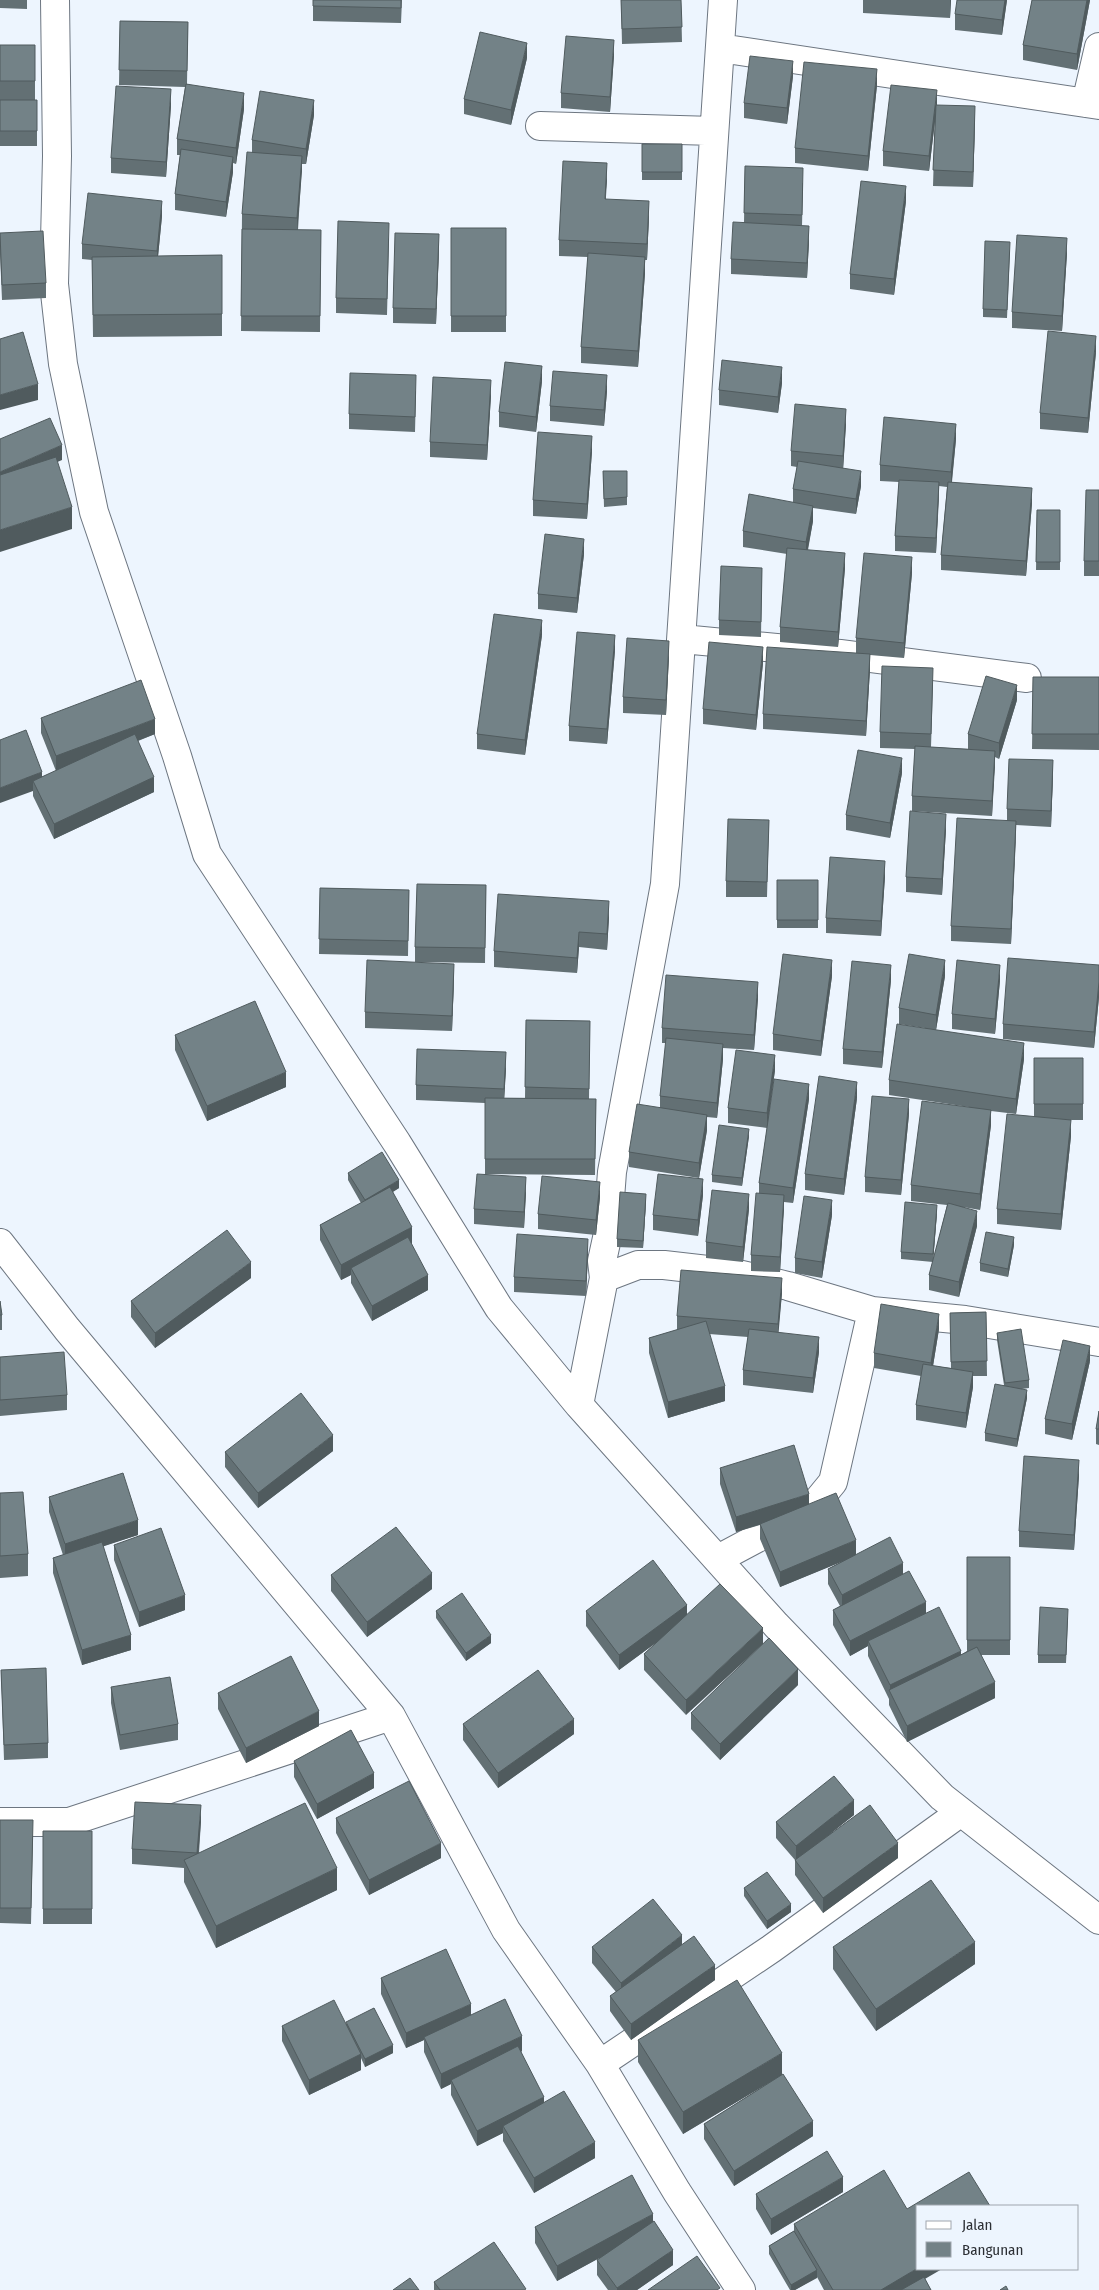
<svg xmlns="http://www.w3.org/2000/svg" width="1099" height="2290" font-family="'Fira Sans Condensed',sans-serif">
<rect width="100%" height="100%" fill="#edf5fe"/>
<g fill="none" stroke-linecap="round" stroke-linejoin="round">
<defs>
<path id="street" d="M55,0L57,156L54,284L63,364L94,512L177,756L207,854L397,1143L499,1308L579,1405L776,1625L942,1797L1099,1920
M720,48L1099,105
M1086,103L1099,47
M540,126L714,131
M682,639L840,654L1027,678
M0,1243L67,1329L391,1716L506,1930L600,2064L677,2192L741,2290
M604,1278L638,1265H664L734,1273L788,1286L872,1311L965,1320L1099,1342
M579,1405L604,1278L602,1261L607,1238L612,1172L665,884L723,0
M718,1559L810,1510L833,1482L872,1311
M0,1822H69L391,1716
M600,2064L771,1949L961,1812"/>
</defs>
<use href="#street" stroke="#6d7681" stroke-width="30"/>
<use href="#street" stroke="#fff" stroke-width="28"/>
</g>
<path fill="#637074" d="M0,0H27V9L0,8Z
M313,0H402L401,23L313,21Z
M621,0H681L682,42L622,44Z
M863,0H951L950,18L863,13Z
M1007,0L1002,35L955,30V14Z
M1032,0H1090L1077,70L1023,60V45Z
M120,21L188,22L187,84L244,109L236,164L233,163V172L226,217L175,210V194L180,155H177V139L185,87L119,85Z
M0,45H35V100H37V146H0Z
M614,55L610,112L561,108V93Z
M527,58L511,125L464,114V99Z
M793,76L787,124L744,118V103Z
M877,85L868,171L795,163V148Z
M171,105L166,177L111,173V158Z
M937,105L975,122L973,187L933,186L935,120L929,171L883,166V151Z
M314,115L306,164H302L298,230H321L320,332L241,331L242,214L252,153V140Z
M642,144H682V180H642Z
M745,166L803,183L802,226L809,241L807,278L731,274V259L744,222Z
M607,179L605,199L649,216L647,260H645V273L638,367L581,363V347L588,257L559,256V240Z
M906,201L894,295L850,289V274Z
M162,216L158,256L222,255V336L93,337L92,260L82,259V244Z
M451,228H506V332H451Z
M0,233L46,283V298L2,300L0,254Z
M389,238L387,315L336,313V298Z
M439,249L436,324L393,323V308Z
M1010,250L1007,318L983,317V309Z
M1067,253L1062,331L1012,328V312Z
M1096,352L1088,433L1040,429V413Z
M542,381L536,432L499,427V412Z
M782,383L778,413L719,405V390Z
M416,391L415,432L349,429V414Z
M607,391L604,426L550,421V406Z
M491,395L487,460L430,457V442Z
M846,424L843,468L861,486L856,514L813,508V521L808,550L845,568L838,647L780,642V627L787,554L743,547V531L793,502V489L797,467L791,466V451Z
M956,439L952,482L1032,503L1026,576L941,570V555L947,487L939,486L936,553L895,551V536L899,482L880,481V465Z
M592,451L587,519L533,516V500Z
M603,471H627V505L604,507Z
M1099,490V576H1084V561Z
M1037,510H1060V570H1036Z
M584,554L577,613L538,609V594Z
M762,568L761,637L719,635V620Z
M912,573L904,658L870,655V669L866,736L763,729V714L856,653V638Z
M542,635L525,755L477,749V734Z
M615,650L607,744L569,741V726Z
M669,656L666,715L623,713V697Z
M763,663L756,730L703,724V709Z
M1033,677H1099V750L1032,749Z
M933,683L931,747L970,749H968V734L1017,700L999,759L995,757L992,816L912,811V796L915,749L880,748V732Z
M41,718L155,734L138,741L154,792L54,839L33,796V791L0,740L42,777L56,771L41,733Z
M902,773L890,838L846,830V815Z
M1053,775L1051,827L1016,825L1011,944L951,941V926L1007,821V809Z
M769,820L767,897H726V881Z
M946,829L942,895L906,892V877Z
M885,876L881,936L826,933V918Z
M777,880H818V928H777Z
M486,885L485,963L415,962V947Z
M320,888L409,890L408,956L319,954Z
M609,917L607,950L579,947L577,973L494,967V951Z
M1099,965V997L1094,1048L1003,1039V1024Z
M832,976L821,1056L773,1050V1034Z
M945,976L936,1030L1024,1059L1016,1114L991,1111V1125L980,1210L963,1207L977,1226L959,1297L929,1290V1275L933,1262L901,1259V1252L937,1213L933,1262L947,1205L911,1201V1185L969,1107L889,1095V1080L925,1028L899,1024V1008Z
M454,979L452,1031L365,1028V1012Z
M891,980L882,1068L843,1064V1049Z
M1000,980L995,1034L952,1029V1014Z
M758,998L754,1050L723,1048V1059L717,1118L707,1117V1130L699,1178L629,1167V1152L660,1107V1096L666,1043H662V1028Z
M526,1020L590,1021L589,1099H596L595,1175L485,1174V1103L416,1100V1085L506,1068L504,1098H525Z
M175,1035L286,1087L207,1121L175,1050Z
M1034,1058H1083V1120H1062L1071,1136L1061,1230L997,1224V1209L1034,1117Z
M775,1070L769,1114L809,1099L793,1203L784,1202L780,1272L751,1271V1255L759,1193V1183L767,1128L728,1123V1108Z
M857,1098L844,1195L805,1190V1174Z
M909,1114L901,1195L865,1192V1177Z
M749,1136L742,1186L712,1182V1175Z
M348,1173L399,1188L393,1192L412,1243H411L428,1290L372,1321L351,1283V1275L341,1280L320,1240V1225L361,1203L348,1180Z
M526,1192L524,1228L474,1224V1209Z
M703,1195L698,1236L653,1230V1215Z
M600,1197L596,1235L538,1229V1214Z
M646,1202L643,1248L617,1247V1239Z
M749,1209L743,1262L706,1258V1242Z
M832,1215L822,1278L795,1273V1258Z
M1014,1245L1008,1277L980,1271V1263Z
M588,1254L586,1296L514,1292V1277Z
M251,1278L155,1348L131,1317V1301Z
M782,1293L778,1332L819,1352L813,1393L743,1385V1370L748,1337L709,1334L725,1401L668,1418L649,1353V1338L677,1330V1316Z
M0,1301L2,1315V1330H0Z
M986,1312L987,1376H973V1387L966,1428L916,1420V1405L921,1376L874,1368V1353L939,1329L933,1366L951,1368L950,1313Z
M997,1333L1029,1380V1388L1022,1389L1027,1398L1017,1447L985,1441V1433L1004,1385L997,1340Z
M0,1357L67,1395V1410L0,1416Z
M1090,1361L1072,1440L1045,1434V1419Z
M1099,1411V1445L1096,1444V1429Z
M333,1451L258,1508L225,1467V1452Z
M720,1468L809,1504L856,1555L903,1574L926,1614L961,1655L967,1651V1557H1010V1655H981L995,1698L907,1742L889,1705V1699L868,1656V1646L850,1656L833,1625V1610L840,1606L828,1584V1569L845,1560L780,1587L760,1539V1525L736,1532L720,1484Z
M1079,1475L1074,1550L1019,1547V1531Z
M0,1493L28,1554V1576L0,1578Z
M49,1497L138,1535L103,1546L131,1650L82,1665L53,1573V1558L63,1555L49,1512Z
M114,1545L185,1610L139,1627L114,1560Z
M331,1575L432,1589L367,1637L331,1591Z
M687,1605L686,1715L644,1670V1654L657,1642L619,1670L586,1626V1611Z
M436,1611L491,1643L466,1661L436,1618Z
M1068,1617L1066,1663H1038V1655Z
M1,1670L48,1743V1758L4,1760Z
M798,1685L720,1760L691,1729V1713Z
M111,1687L178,1724V1740L120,1750L111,1703Z
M218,1693L319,1726L246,1763L218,1709Z
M463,1724L574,1734L498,1788L463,1740Z
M294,1761L374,1788L317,1819L294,1777Z
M854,1815L831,1833L898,1858L823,1913L795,1875V1860L776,1838V1822Z
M336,1818L441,1858L369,1895L336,1833Z
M0,1820L33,1836L31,1924L0,1923Z
M201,1821L199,1853L337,1890L216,1948L184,1882V1868L132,1864V1849Z
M43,1831H92V1924H43Z
M744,1888L791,1912L767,1929L744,1896Z
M682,1945L715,1980L631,2040L610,2011V1996L616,1992L592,1963V1947Z
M833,1947L975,1964L876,2031L833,1969Z
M381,1978L471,2015L522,2051L521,2052L544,2102L595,2158L534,2193L503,2141V2133L477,2146L451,2095V2084L441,2089L424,2052V2040L406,2048L381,1994Z
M374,2008L393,2053L365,2067L361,2058V2070L309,2095L282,2041V2026L346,2024Z
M638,2040L782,2075L813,2136L734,2186L704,2139V2124L775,2079L683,2134L638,2062Z
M843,2192L771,2235L756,2209V2194Z
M653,2222L673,2265L637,2290H608L597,2275V2260L601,2257L557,2281L535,2243V2227Z
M794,2224L925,2279L931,2290H824L817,2277L795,2290H790L769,2254V2246L794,2231Z
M434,2282L526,2290H434Z"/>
<path fill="#505b5e" d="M950,0H951L950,18Z
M1005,0H1007L1002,35V20Z
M1087,0H1090L1077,70V54Z
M614,40V55L610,112V97Z
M527,43V58L511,125V110Z
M793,61V76L787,124V108Z
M877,69V85L868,171V156Z
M171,89V105L166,177V162Z
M937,90V105L929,171V156Z
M244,93V109L236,164V148Z
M314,100V115L306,164V149Z
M975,106V122L973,187V172Z
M302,156V171L297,233V218Z
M233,157V172L226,217V202Z
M607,163V179L605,214V199Z
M906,186V201L894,295V279Z
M162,201V216L157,267V251Z
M649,201V216L647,260V244Z
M809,226V241L807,278V263Z
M439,234V249L436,324V309Z
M1067,238V253L1062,331V316Z
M645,257V273L638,367V351Z
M1096,336V352L1088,433V418Z
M542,366V381L536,432V417Z
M782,367V383L778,413V397Z
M607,375V391L604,426V410Z
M491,380V395L487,460V445Z
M38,384V400L0,410V395Z
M846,409V424L843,471V456Z
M956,424V439L951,488V472Z
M592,436V451L587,519V504Z
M62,445V460L0,487V472Z
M861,471V486L856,514V499Z
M939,482V497L936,553V538Z
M1032,488V503L1026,576V561Z
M813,506V521L806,558V542Z
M72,507V529L0,552V530Z
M584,539V554L577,613V598Z
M845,553V568L838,647V632Z
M912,557V573L904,658V643Z
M542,620V635L525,755V740Z
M615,635V650L607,744V729Z
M669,641V656L666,715V700Z
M763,647V663L756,730V715Z
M870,654V669L866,736V721Z
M1017,685V700L999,759V743Z
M155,719V734L56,772V756Z
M995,751V766L992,816V801Z
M902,758V773L890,838V823Z
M1053,760V775L1051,827V811Z
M42,772V788L33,781V791L0,803V788Z
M154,777V792L54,839V824Z
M946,814V829L942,895V879Z
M1016,821V836L1011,944V929Z
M885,861V876L881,936V921Z
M609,901V917L607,950V934Z
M579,932V947L577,973V958Z
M832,960V976L821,1056V1041Z
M945,960V976L936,1030V1015Z
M454,964V979L452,1031V1016Z
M891,965V980L882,1068V1052Z
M1000,965V980L995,1034V1019Z
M758,982V998L754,1050V1035Z
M1099,982V997L1094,1048V1032Z
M1024,1043V1059L1016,1114V1099Z
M723,1044V1059L717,1118V1103Z
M506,1052V1068L504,1104V1089Z
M775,1055V1070L767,1128V1113Z
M286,1072V1087L207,1121V1106Z
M857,1082V1098L844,1195V1179Z
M809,1084V1099L793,1203V1188Z
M909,1099V1114L901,1195V1180Z
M991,1110V1125L980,1210V1194Z
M707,1115V1130L699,1178V1163Z
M1071,1120V1136L1061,1230V1214Z
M749,1129V1136L742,1186V1178Z
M526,1177V1192L524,1228V1212Z
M703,1179V1195L698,1236V1220Z
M399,1180V1188L365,1208V1200Z
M600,1182V1197L596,1235V1220Z
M646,1194V1202L643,1248V1241Z
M749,1194V1209L743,1262V1247Z
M784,1195V1210L780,1272V1257Z
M832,1200V1215L822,1278V1262Z
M937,1205V1213L933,1262V1254Z
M977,1211V1226L959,1297V1282Z
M412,1227V1243L354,1274L351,1268V1275L341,1280V1265Z
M1014,1237V1245L1008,1277V1269Z
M588,1239V1254L586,1296V1281Z
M251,1262V1278L155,1348V1333Z
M428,1275V1290L372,1321V1306Z
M782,1278V1293L778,1339V1324Z
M939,1314V1329L931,1378V1363Z
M819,1337V1352L813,1393V1378Z
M1090,1346V1361L1072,1440V1424Z
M973,1372V1387L966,1428V1413Z
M725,1386V1401L668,1418V1402Z
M1027,1390V1398L1017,1447V1439Z
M333,1435V1451L258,1508V1493Z
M1079,1460V1475L1074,1550V1535Z
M809,1494V1509L736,1532V1517Z
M138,1520V1535L65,1559V1544Z
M856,1540V1556L780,1587V1572Z
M903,1563V1578L842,1610V1595Z
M432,1573V1589L367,1637V1622Z
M185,1595V1610L139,1627V1612Z
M926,1602V1617L868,1641V1646L850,1656V1641Z
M687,1605V1620L619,1670V1655Z
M763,1628V1644L686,1715V1700Z
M131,1635V1650L82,1665V1650Z
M491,1635V1643L466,1661V1653Z
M961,1651V1666L890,1691V1685Z
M798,1669V1685L720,1760V1744Z
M995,1682V1698L907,1742V1726Z
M319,1711V1726L246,1763V1748Z
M574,1719V1734L498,1788V1773Z
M374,1773V1788L317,1819V1804Z
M854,1800V1815L796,1861V1846Z
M201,1805V1821L197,1869V1853Z
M441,1843V1858L369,1895V1880Z
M898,1843V1858L823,1913V1898Z
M337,1868V1890L216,1948V1926Z
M791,1904V1912L767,1929V1921Z
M682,1935V1950L621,1998V1983Z
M975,1942V1964L876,2031V2009Z
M715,1965V1980L631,2040V2024Z
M471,2004V2019L424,2037V2040L406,2048V2033Z
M522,2036V2051L453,2084L451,2080V2084L441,2089V2074Z
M393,2045V2053L365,2067V2059Z
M782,2053V2075L683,2134V2112Z
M361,2054V2070L309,2095V2080Z
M544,2097V2112L503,2126V2133L477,2146V2131Z
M813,2121V2136L734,2186V2171Z
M595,2142V2158L534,2193V2178Z
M843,2177V2192L771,2235V2219Z
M653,2214V2229L557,2281V2266Z
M673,2250V2265L637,2290H617V2288Z
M918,2268V2269H942L906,2290H881Z
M817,2270V2278L795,2290H791V2285Z"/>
<path fill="#738287" stroke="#505b5e" d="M313,0H401V8L313,6Z
M621,0H681L682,27L622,29Z
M957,0H1005L1002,20L955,14Z
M1032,0H1087L1077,54L1023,45Z
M120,21L188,22L187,71L119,70Z
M480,32L527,43L511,110L464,99Z
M566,36L614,40L610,97L561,93Z
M0,45H35V81H0Z
M750,56L793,61L787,108L744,103Z
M804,62L877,69L868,156L795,148Z
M186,84L244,93L236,148L177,139Z
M891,85L937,90L929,156L883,151Z
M116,86L171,89L166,162L111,158Z
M260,91L314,100L306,149L252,140Z
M0,100H37V131H0Z
M936,105L975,106L973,172L933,170Z
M642,144H682V172H642Z
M181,149L233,157L226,202L175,194Z
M247,152L302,156L297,218L242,214Z
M563,161L607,163L605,199L649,201L647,244L559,240Z
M745,166L803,168L802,215L744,213Z
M861,181L906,186L894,279L850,274Z
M88,193L162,201L157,251L82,244Z
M338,221L389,223L387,299L336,298Z
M733,222L809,226L807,263L731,259Z
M451,228H506V316H451Z
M242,229L321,230L320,316H241Z
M43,231L46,283L2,285L0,233Z
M395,233L439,234L436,309L393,308Z
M1017,235L1067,238L1062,316L1012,312Z
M985,241L1010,242L1007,310L983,309Z
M588,253L645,257L638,351L581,347Z
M222,255V314L93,315L92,257Z
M1048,331L1096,336L1088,418L1040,413Z
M23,332L38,384L0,395V339Z
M722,360L782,367L778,397L719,390Z
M505,362L542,366L536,417L499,412Z
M553,371L607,375L604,410L550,406Z
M350,373L416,375L415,417L349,414Z
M433,377L491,380L487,445L430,442Z
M795,404L846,409L843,456L791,451Z
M884,417L956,424L951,472L880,465Z
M50,418L62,445L0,472V439Z
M538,432L592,436L587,504L533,500Z
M56,457L72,507L0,530V475Z
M798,461L861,471L856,499L793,489Z
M603,471H627V497L604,499Z
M899,480L939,482L936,538L895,536Z
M948,482L1032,488L1026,561L941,555Z
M1086,490H1099V561H1084Z
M749,494L813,506L806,542L743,531Z
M1037,510H1060V562H1036Z
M545,534L584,539L577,598L538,594Z
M787,548L845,553L838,632L780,627Z
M864,553L912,557L904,643L856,638Z
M721,566L762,568L761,622L719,620Z
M494,614L542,620L525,740L477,734Z
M577,632L615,635L607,729L569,726Z
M627,638L669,641L666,700L623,697Z
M709,642L763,647L756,715L703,709Z
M767,647L870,654L866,721L763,714Z
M882,666L933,668L931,734L880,732Z
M986,676L1017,685L999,743L968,734Z
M1033,677H1099V734H1032Z
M141,680L155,719L56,756L41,718Z
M26,730L42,772L0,788V740Z
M135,734L154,777L54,824L33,781Z
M915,746L995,751L992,801L912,796Z
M858,750L902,758L890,823L846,815Z
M1009,759L1053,760L1051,811L1007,809Z
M910,811L946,814L942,879L906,877Z
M957,818L1016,821L1011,929L951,926Z
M728,819L769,820L767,882L726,881Z
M830,857L885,861L881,921L826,918Z
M777,880H818V920H777Z
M417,884L486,885L485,948L415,947Z
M320,888L409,890L408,941L319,939Z
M498,894L609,901L607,934L579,932L577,958L494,951Z
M783,954L832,960L821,1041L773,1034Z
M909,954L945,960L936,1015L899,1008Z
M1008,958L1099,965V982L1094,1032L1003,1024Z
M367,960L454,964L452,1016L365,1012Z
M957,960L1000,965L995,1019L952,1014Z
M852,961L891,965L882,1052L843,1049Z
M666,975L758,982L754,1035L662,1028Z
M255,1001L286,1072L207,1106L175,1035Z
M526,1020L590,1021L589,1089L525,1087Z
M897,1024L1024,1043L1016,1099L889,1080Z
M666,1038L723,1044L717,1103L660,1096Z
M417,1049L506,1052L504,1089L416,1085Z
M736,1050L775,1055L767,1113L728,1108Z
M1034,1058H1083V1104H1034Z
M819,1076L857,1082L844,1179L805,1174Z
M774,1079L809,1084L793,1188L759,1183Z
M872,1096L909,1099L901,1180L865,1177Z
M485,1098L596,1099L595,1159H485Z
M922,1101L991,1110L980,1194L911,1185Z
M637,1104L707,1115L699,1163L629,1152Z
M1007,1114L1071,1120L1061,1214L997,1209Z
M719,1125L749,1129L742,1178L712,1175Z
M382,1152L399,1180L365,1200L348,1173Z
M477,1174L526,1177L524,1212L474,1209Z
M658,1174L703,1179L698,1220L653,1215Z
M542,1176L600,1182L596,1220L538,1214Z
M390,1187L412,1227L341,1265L320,1225Z
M712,1190L749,1194L743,1247L706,1242Z
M620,1192L646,1194L643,1241L617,1239Z
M756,1193L784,1195L780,1257L751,1255Z
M804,1196L832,1200L822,1262L795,1258Z
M905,1202L937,1205L933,1254L901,1252Z
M948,1203L977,1211L959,1282L929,1275Z
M227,1230L251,1262L155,1333L131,1301Z
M986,1232L1014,1237L1008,1269L980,1263Z
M517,1234L588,1239L586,1281L514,1277Z
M408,1237L428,1275L372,1306L351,1268Z
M681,1270L782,1278L778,1324L677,1316Z
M0,1301L2,1315H0Z
M881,1304L939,1314L931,1363L874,1353Z
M986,1312L987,1361L951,1362L950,1313Z
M706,1321L725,1386L668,1402L649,1338Z
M749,1329L819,1337L813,1378L743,1370Z
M1021,1329L1029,1380L1005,1383L997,1333Z
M1063,1340L1090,1346L1072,1424L1045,1419Z
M64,1352L67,1395L0,1400V1357Z
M923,1364L973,1372L966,1413L916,1405Z
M995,1384L1027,1390L1017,1439L985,1433Z
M301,1393L333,1435L258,1493L225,1452Z
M1099,1411V1429H1096Z
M794,1445L809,1494L736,1517L720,1468Z
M1024,1456L1079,1460L1074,1535L1019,1531Z
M123,1473L138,1520L65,1544L49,1497Z
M23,1492L28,1554L0,1556V1493Z
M836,1493L856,1540L780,1572L760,1524Z
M396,1527L432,1573L367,1622L331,1575Z
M161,1528L185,1595L139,1612L114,1545Z
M890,1537L903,1563L842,1595L828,1569Z
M102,1542L131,1635L82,1650L53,1558Z
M967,1557H1010V1640H967Z
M653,1560L687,1605L619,1655L586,1611Z
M909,1571L926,1602L850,1641L833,1610Z
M720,1584L763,1628L686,1700L644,1654Z
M462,1593L491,1635L466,1653L436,1611Z
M939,1607L961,1651L890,1685L868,1641Z
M1040,1607L1068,1609L1066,1655H1038Z
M769,1638L798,1669L720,1744L691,1713Z
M977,1647L995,1682L907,1726L889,1690Z
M291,1656L319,1711L246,1748L218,1693Z
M46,1668L48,1743L4,1745L1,1670Z
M538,1670L574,1719L498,1773L463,1724Z
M170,1677L178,1724L120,1735L111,1687Z
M351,1730L374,1773L317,1804L294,1761Z
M834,1776L854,1800L796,1846L776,1822Z
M409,1781L441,1843L369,1880L336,1818Z
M135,1802L201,1805L197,1853L132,1849Z
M305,1803L337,1868L216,1926L184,1860Z
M870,1805L898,1843L823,1898L795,1860Z
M0,1820H33L31,1908H0Z
M43,1831H92V1909H43Z
M767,1872L791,1904L767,1921L744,1888Z
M931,1880L975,1942L876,2009L833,1947Z
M653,1899L682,1935L621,1983L592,1947Z
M694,1936L715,1965L631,2024L610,1996Z
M446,1949L471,2004L406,2033L381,1978Z
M737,1980L782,2053L683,2112L638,2040Z
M505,1999L522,2036L441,2074L424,2037Z
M334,2000L361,2054L309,2080L282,2026Z
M374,2008L393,2045L365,2059L346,2022Z
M518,2046L544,2097L477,2131L451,2080Z
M783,2074L813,2121L734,2171L704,2124Z
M564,2091L595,2142L534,2178L503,2126Z
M827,2151L843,2177L771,2219L756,2194Z
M884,2170L907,2209L969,2172L990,2206H918V2268L881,2290H833L794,2224Z
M632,2175L653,2214L557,2266L535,2227Z
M654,2221L673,2250L617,2288L597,2260Z
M794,2231L817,2270L791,2285L769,2246Z
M494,2242L526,2289L524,2290H440L434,2282Z
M697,2256L720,2288L717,2290H648Z
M924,2277L931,2290H901Z
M410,2278L419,2290H393Z
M1006,2286L1008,2290H1000Z"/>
<rect x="916" y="2205" width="162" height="65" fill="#edf5fe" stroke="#a0a6ad"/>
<rect x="926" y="2221" width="25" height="8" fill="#ffffff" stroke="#a0a6ad"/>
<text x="962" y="2230" font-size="15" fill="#2c2f34">Jalan</text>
<rect x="926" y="2242" width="25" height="15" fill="#738287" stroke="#a0a6ad"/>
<text x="962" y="2255" font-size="15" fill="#2c2f34">Bangunan</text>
</svg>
